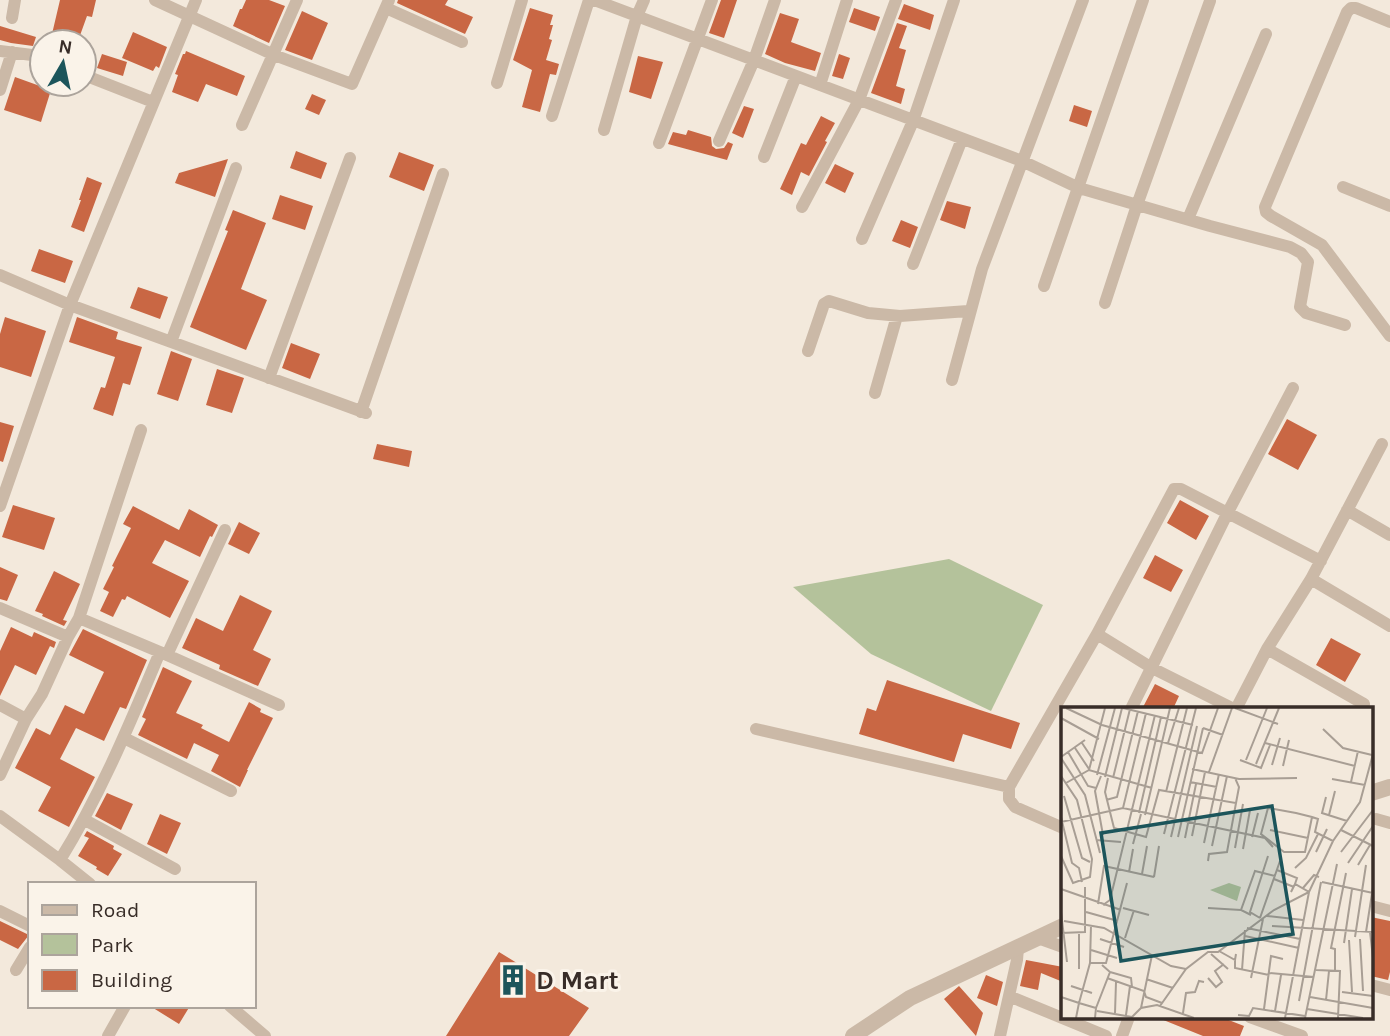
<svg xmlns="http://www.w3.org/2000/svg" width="1390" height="1036" font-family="Karla,sans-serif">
<rect width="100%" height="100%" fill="#f3e9dc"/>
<path fill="#b4c29b" d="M949,559L1043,605L991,711L871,654L793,587Z"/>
<path fill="#c96744" d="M60,0H96L92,17L87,16L78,41L52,34Z
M246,0H269L285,6L269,43L233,26L240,9H242Z
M398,0H448L445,5L473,17L465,34L397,3Z
M721,0H737L724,38L709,33Z
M904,4L934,15L930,30L898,19Z
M530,8L553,15L550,25H553L549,39L552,40L546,60L559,64L556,75L550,74L540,112L522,107L532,70L513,60Z
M854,8L880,17L875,31L849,22Z
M302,11L328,23L312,60L285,50Z
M780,13L799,19L791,42L821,53L815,71L785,63L765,54Z
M897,23L907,26L899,48L906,50L896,86L905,89L901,104L871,93Z
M0,26L36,37L33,46L11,43L0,40Z
M133,32L167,47L159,68L156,66L153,71L122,58Z
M186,51L245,76L237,96L206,84L198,102L172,92L178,75L175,74L183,54H185Z
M102,54L127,62L123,76L97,68Z
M839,54L850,58L843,79L832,76Z
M638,56L663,62L651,99L629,92Z
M15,77L51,90L41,122L4,110Z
M312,94L326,100L319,115L305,109Z
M1074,105L1092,111L1087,127L1069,121Z
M744,106L754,109L743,138L732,133Z
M821,116L835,123L825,141L827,142L809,176L801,172L792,195L780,189L801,143L806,145Z
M688,130L711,137L712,146L716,149L724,148L728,142L733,144L727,160L668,144L673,132L686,135Z
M296,151L327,163L321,179L290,168Z
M399,152L434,165L424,191L389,177Z
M228,159L215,197L175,183L179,173Z
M835,164L854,173L845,193L825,183Z
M87,177L102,183L84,232L71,227L81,200H79Z
M280,195L313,206L305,230L272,219Z
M947,201L971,207L965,229L940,220Z
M233,210L266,223L241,289L267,300L246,350L190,327L228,231L225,230Z
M901,220L918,227L910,248L892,241Z
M39,249L73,261L65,283L31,271Z
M138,287L168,297L160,319L130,308Z
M5,317L46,331L31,377L0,367V334Z
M77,317L118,332L116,339L142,347L130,385L123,383L113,416L93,409L101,387L105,388L115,357L69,342Z
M291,343L320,354L310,379L282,368Z
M171,351L192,359L178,401L157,394Z
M217,369L244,378L232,413L206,405Z
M1287,419L1317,435L1298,470L1268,454Z
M0,422L14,426L3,462L0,461Z
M377,444L412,451L409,467L373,459Z
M1180,500L1209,516L1196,540L1167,523Z
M13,505L55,518L44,550L2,537Z
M133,506L179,530L189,509L218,525L212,537L210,536L200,557L165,540L152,563L189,581L170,618L127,596L125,600L122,599L113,617L100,611L109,592L103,589L114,567L112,566L131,528L123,524Z
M239,522L260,533L249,554L228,544Z
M1155,555L1183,570L1171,592L1143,578Z
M0,567L18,575L7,601L0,599Z
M54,571L80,584L63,620L67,621L64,626L42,616L43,614L35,611Z
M240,595L272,611L253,650L271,659L258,686L219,669L220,665L182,648L196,618L223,631Z
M11,627L32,637L34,632L56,642L54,648L50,646L36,675L15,665L0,696V651Z
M83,629L147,660L126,709L120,707L104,741L76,728L60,759L95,777L69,827L38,811L51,787L15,768L36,728L50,735L65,705L84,714L104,672L69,655Z
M1331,638L1361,654L1345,682L1316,665Z
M163,667L192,681L176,713L203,725L201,728L229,742L249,702L261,709L260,712L273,718L247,770H248L240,787L211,771L219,755L194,743L187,759L138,735L146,719L142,717Z
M887,680L1020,723L1011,749L963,734L954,762L859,734L867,708L876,711Z
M1155,684L1179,696L1173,709H1142Z
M107,793L133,804L121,830L95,816Z
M160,814L181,823L167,854L147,844Z
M87,831L114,846L113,849L122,854L108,876L96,869L97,867L78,856L89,838L84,836Z
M1371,917L1390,921V972L1388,980L1371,976Z
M0,921L29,935L18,949L0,940Z
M499,952L589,1008L569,1036H446Z
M1026,960L1063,967V982L1041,973L1038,990L1020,986Z
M986,975L1003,982L997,1006L977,998Z
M959,986L983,1013L976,1036L944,999Z
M150,1006H190L179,1024Z
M1156,1017H1221L1244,1026L1240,1036H1203Z"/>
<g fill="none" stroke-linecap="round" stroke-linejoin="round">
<path stroke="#cbb9a7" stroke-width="12" d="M155,0L274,55L352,84L389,0
M594,0L1022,161L1079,188L1210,226L1290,247L1301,253L1308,262L1300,307L1306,313L1345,325
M386,8L462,42
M12,18L15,0
M1390,22L1356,8H1351L1347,12L1265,207L1266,212L1271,216L1322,245L1390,336
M0,51L32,55L42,59
M84,75L153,102
M497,83L522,0
M820,85L847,0
M0,90L12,52
M552,116L589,0
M242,125L297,0
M604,130L637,16L644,0
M719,141L754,60L775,0
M659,143L712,0
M764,157L796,76
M1343,187L1390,206
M802,207L859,100L896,0
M1188,219L1266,34
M862,239L913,121L954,0
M913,264L962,139
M0,275L70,305L366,413
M1044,286L1143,0
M1105,303L1137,205L1210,1
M171,342L236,168
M808,351L824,304L829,301L868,313L900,316L968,311L971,310L982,269L1083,0
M269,378L350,158
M952,380L971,310
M875,393L897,316
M361,412L443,174
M0,506L70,305L196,0
M1347,510L1390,535
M1311,579L1390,626
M0,608L68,637
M79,618L167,655L279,705
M1097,634L1152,668L1234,709
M1267,649L1364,704
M167,655L225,530
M0,705L26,719
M1131,709L1228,512L1293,388
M1236,709L1267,649L1311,579L1382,444
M756,729L1009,787
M124,738L231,791
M0,775L26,719L42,694L68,637L79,618L141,430
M0,816L60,860L90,884
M1376,819L1390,823
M85,820L175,869
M1063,828L1015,807L1009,799V787L1097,634L1174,489H1181L1321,561
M60,860C101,794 130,723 160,652
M1371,906L1390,911
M0,911L30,926
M1038,938L1063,947
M16,970L30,947
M1371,985L1390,990
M1009,996L1106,1036
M230,1006L265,1036
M1250,1017L1302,1036
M108,1036L125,1006
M1000,1036L1017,960L1018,948
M1122,1036L1129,1017"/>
<path stroke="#cbb9a7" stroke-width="16" d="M1371,793L1390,787
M853,1036L910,998L1063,926"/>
</g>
<defs>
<symbol id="building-bare" viewBox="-9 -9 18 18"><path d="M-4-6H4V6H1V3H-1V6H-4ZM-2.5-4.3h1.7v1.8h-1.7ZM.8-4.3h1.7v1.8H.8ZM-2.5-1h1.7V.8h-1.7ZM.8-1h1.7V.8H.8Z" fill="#1c555b" stroke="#faf3e9" stroke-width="2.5" paint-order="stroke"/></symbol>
</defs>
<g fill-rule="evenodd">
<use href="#building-bare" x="491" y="958" width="44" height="44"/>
</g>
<g text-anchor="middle" stroke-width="6" stroke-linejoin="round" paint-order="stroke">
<g font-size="26" font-weight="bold" fill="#382d28" stroke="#faf3e9" text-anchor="start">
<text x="536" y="989">D Mart</text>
</g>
</g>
<g transform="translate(1061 707)">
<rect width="312" height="312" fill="#f3e9dc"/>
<path d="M168,176L180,180L176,194L149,183Z" fill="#b4c29b"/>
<path fill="none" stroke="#a89e94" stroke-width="2" d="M5,1L41,18L141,46L157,1M62,1L132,18M174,1L217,17M0,11L38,32M142,21L162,28M262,22L282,41L311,48M21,36L33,54M107,36L118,1M204,36L294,59M14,41L28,62M7,45L27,79L35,81M0,50L24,33M0,51L24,88L39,146M179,53L200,61L209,38M185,53L206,1M195,57L218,1M211,58L219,31M222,59L228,33M131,62L178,72L236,71M28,63L44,1M148,65L171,1M36,68L54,1M0,69L16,93L31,152L29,170L12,176L0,149M40,69L34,84L42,128M44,70L61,1M47,71L44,85L53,121L85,130L98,83L175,96L166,145L148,147L147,154M52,71L69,2M174,71L178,80L175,96M271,72L304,78M129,75L156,80M290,75L297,44M5,76L28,63L91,81M105,85L126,1M3,89L21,151L29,155M265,90L261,106L286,114M45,93L56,90L77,4M62,101L85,6M78,106L100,10M84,108L109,1M268,108L274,84M0,110L11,156L18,161L21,175M251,110L244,145H223L200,127L207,101L235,106L251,110L257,112L254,125L272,134M0,115L62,101L204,131L212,140M209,123L247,131M280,123L312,139M103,127L135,1M131,129L144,65M110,130L136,19M117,130L142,21M191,130L197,106M124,131L135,77M35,133L60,135M143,136L158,67M72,137L80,107M151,139L166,69M174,141L182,97M182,142L189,103M255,145L266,122M280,145L312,103M287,156L312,119M297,158L309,138M234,161L245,151L257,127M216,163L236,171L234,177M68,165L72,142M81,167L86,139M93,170L98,139M213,172L233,180M261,175L312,186M242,181L253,168L258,170M0,182L60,203M37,197L43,159L93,170M42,198L49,193L94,8M62,201L88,208M147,201L180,203M0,205L6,255M25,205L57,214M190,208L180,203L194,164L214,169M206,209L242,213M199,211L189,205L207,149M199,211L219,154M3,214L43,221L110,259L125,262M30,218L29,256L18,296L35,301L34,311M211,219L312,225M186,221L239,232M305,225L312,180M309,225L312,251M0,226L24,225V180M18,227V262M184,229L238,241M294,230L305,158M64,231L73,203M39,232L63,240M299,232L302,284M288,233L291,285M283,236L291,182M30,243L56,251M158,244L174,253L175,247M150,247L167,262M174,253V261L208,268M29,256H45L66,176M181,263L184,223M255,263L279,264L277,311M274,264V242L270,241L285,166M49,265L70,271L71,280M208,266L253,270M46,271L83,284L85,290L101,296M147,271L155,280L161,275L154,264L163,257M190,271L202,212M85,272L112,281M10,279L31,286M281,285L312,289M0,290L18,296L15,311M249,290L312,301M265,293L268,264M238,294L260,175M99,299L125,262L147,245H157L213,203L248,185L272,134L299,95L312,47M35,301L49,265L41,258M80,301L91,248M203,302L210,249L222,252M246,302L302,311M36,304L71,310M214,304L220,268M54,306L55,275M122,306L125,286L134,285L138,274L143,275M65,308L69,279M177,308L188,309L192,301L244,309M70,311L80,301L96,298L133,311M224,311L248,185L234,177L230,185M244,311L276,157"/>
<path fill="#1c555b" fill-opacity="0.15" stroke="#1c555b" stroke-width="3.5" d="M211,99L232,227L60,254L40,126Z"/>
<rect width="312" height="312" fill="none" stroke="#382d28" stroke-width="3.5"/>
</g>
<rect x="28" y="882" width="228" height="126" fill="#faf3e9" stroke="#aca49c" stroke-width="2"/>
<rect x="42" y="905" width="35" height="10" fill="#cbb9a7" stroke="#aca49c" stroke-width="2"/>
<text x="91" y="917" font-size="21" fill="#382d28">Road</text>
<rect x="42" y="934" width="35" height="21" fill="#b4c29b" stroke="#aca49c" stroke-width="2"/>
<text x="91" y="952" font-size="21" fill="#382d28">Park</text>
<rect x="42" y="970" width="35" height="21" fill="#c96744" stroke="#aca49c" stroke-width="2"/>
<text x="91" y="987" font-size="21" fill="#382d28">Building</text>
<g transform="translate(63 63) rotate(9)"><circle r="33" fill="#faf3e9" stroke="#aca49c" stroke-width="2"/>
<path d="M0-5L12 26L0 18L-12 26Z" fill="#1c555b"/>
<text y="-10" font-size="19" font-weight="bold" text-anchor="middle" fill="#382d28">N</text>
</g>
</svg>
